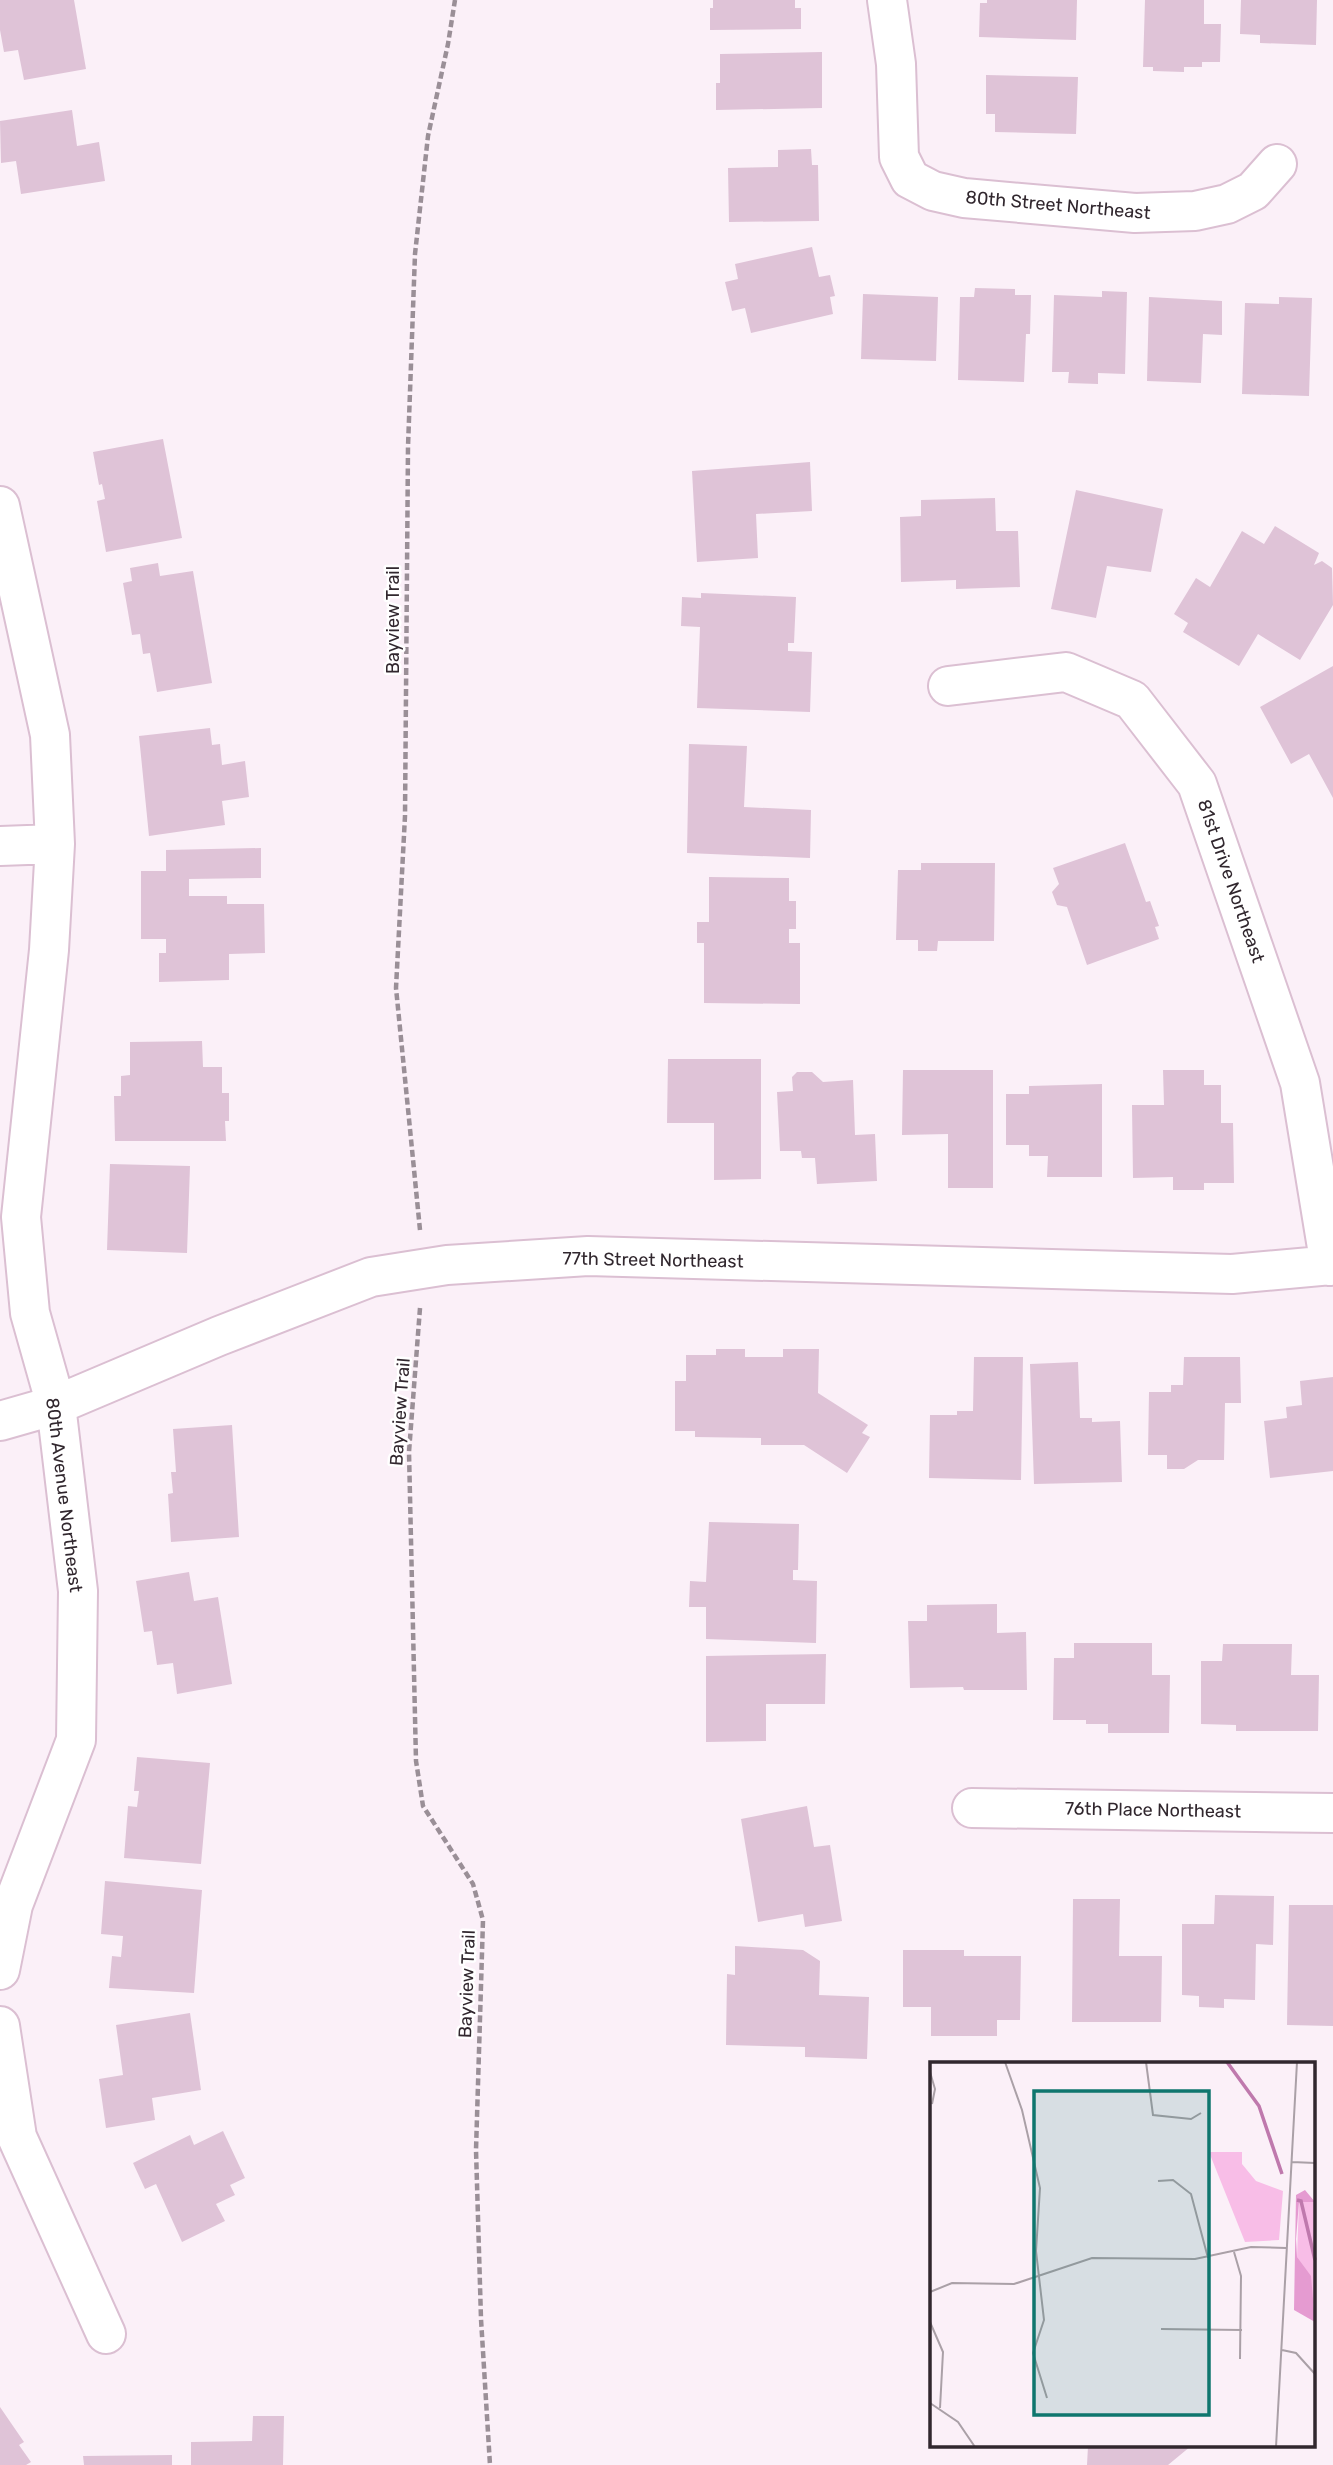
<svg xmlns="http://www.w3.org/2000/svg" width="1333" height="2465" font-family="Rubik,sans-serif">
<rect width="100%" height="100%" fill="#fbf0f8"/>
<path fill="#dfc3d7" d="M0,0H74L86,69L24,80L18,50L4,52L0,30Z
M713,0H795V8H801V29L710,30V8H713Z
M987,0H1077L1076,40L979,37L980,3H987Z
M1145,0H1204V24H1221L1220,62H1202V67H1184V72L1153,71V67H1143Z
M1241,0H1317L1316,45L1260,43V35L1240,34Z
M822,52V108L716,110V83H720V54Z
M986,75L1078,77L1076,134L995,132V114H986Z
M72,110L77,146L99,142L105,181L21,194L16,161L1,163L0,121Z
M811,149L812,165H818L819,221L729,222L728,168L778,167V150Z
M812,247L819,277L830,275L835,296L830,297L833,314L751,333L745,308L732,311L725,282L738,279L735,264Z
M975,288L1015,289V295H1031L1030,334H1026L1024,382L958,380L960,297H974Z
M1102,291L1127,292L1125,374L1098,373V384L1068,383L1069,372H1052L1054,295L1102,297Z
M863,294L938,297L936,361L861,359Z
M1149,297L1222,301V335L1203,334L1201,383L1147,381Z
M1279,297L1312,298L1309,396L1242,394L1245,303L1279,304Z
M163,439L182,538L106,552L97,501L105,499L102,484L99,485L93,452Z
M810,462L812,511L756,514L758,558L697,562L692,471Z
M1076,490L1163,509L1151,572L1107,566L1096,618L1051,609Z
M995,498L996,531H1018L1020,587L956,589V580L901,582L900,517L921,516V500Z
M1275,526L1319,553L1314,565L1322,561L1332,568L1333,605L1300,660L1258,634L1239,666L1183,632L1188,623L1174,614L1196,578L1210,587L1242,531L1264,544Z
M158,563L160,576L193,571L212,683L157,692L150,653L143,654L140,634L132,635L123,583L132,581L130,568Z
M701,593L796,597L794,643H788V651L812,652L810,712L697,708L700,627L681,626L682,597L701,598Z
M1333,666V798L1309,754L1291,764L1260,707Z
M210,728L212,745L220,744L222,765L245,761L249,797L222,801L225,825L149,836L139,736Z
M689,744L747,746L744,807L811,810L810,858L687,853Z
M1125,843L1146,902L1150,901L1159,926L1155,927L1159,939L1087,965L1067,907L1057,905L1052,892L1059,884L1053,868Z
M261,848V878L189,879V896H227V904H264L265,953L229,954V980L159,982V953H166V939H141V871H166V850Z
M921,863H995L994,941H938L937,951H918V940H896L898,870H921Z
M709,877L789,878V901H796V929H789V943H800V1004L704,1003V943H697V922H709Z
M202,1041L203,1067H222V1093H229V1121H225L226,1141H115L114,1096H121V1076L130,1075V1042Z
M668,1059H761V1179L714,1180V1123H667Z
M903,1070H993V1188H948V1134L902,1135Z
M1163,1070H1204V1085H1221V1123H1233L1234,1183H1204V1190H1173V1177L1133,1178L1132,1105H1164Z
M797,1072H812L823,1082L853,1080L855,1135L875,1134L877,1181L817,1184L815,1158H802L801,1151H780L777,1092L793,1091L792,1077Z
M1102,1084V1177H1047L1048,1156H1029V1145H1006V1094H1029V1086Z
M110,1164L190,1166L187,1253L107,1250Z
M716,1349H745V1357H783V1349H819L818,1393L868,1425L862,1433L870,1437L847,1473L804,1445H761V1438L695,1437V1431H675V1381H686V1355H716Z
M974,1357H1023L1021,1480L929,1478L930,1415H957V1411H973Z
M1184,1357H1240L1241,1403H1225L1224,1460H1198L1184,1469H1167V1455H1148L1149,1392H1171V1385H1183Z
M1078,1362L1080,1418H1092V1422L1120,1421L1122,1482L1034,1484L1030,1364Z
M1333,1377V1471L1270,1478L1264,1421L1287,1418L1286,1407L1302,1405L1300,1381Z
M232,1425L239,1537L171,1542L168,1494L173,1493L171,1472H176L173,1429Z
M709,1522L799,1524L798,1570H793V1580L817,1581L816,1643L706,1639V1607H689L690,1581L706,1582Z
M189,1572L194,1601L218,1597L232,1684L177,1694L173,1663L157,1665L152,1631L144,1632L136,1581Z
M997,1604V1633L1026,1632L1027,1690H964L963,1687L910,1688L908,1621H927V1605Z
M1074,1643H1152V1675H1170L1169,1733H1108V1724H1086V1720H1053L1054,1658H1074Z
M1223,1644H1292L1291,1675H1319L1318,1731H1236V1725L1201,1724V1661H1222Z
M826,1654L825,1704H766V1741L706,1742V1656Z
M137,1757L210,1763L201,1864L124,1858L128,1806L137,1807L139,1791H134Z
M807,1806L814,1847L830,1845L842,1921L805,1927L803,1914L758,1922L741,1819Z
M105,1881L202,1890L194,1993L109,1988L112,1956L121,1957L123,1936L101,1934Z
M1215,1895L1274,1896L1273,1945L1256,1944L1255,2000L1224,1999V2008L1199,2007V1996L1182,1995V1924H1214Z
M1073,1899H1120L1119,1956H1162L1161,2022H1072Z
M1289,1905H1333V2026L1287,2025Z
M735,1946L803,1950L820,1961L819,1995L869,1997L867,2059L805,2057V2047L726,2045L727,1974L735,1975Z
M903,1950H964V1956H1021L1020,2020H997V2036H931V2007H903Z
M190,2013L201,2090L152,2098L155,2120L106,2128L99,2079L123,2075L116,2025Z
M223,2131L245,2178L230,2185L235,2195L216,2204L225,2221L182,2242L156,2184L145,2189L133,2163L190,2135L194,2145Z
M0,2407L24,2442L19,2445L31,2462L26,2465H0Z
M253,2416H284L283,2465H191V2442L252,2441Z
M1088,2446H1191L1168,2465H1087Z
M172,2455V2465H84L83,2456Z"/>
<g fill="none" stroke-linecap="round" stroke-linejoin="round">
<defs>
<path id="street" d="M887,0L896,64L899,157L910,179L933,191L964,198L1135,213L1195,211L1227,204L1253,191L1277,164
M0,506L50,735L55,844L49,950L21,1217L30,1313L56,1405L78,1591L76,1740L13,1905L0,1970
M948,686L1066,672L1132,700L1197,784L1300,1083L1330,1266
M0,846L55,844
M0,1421L56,1405L219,1336L371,1277L447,1265L588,1256L1232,1274L1333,1265
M972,1808L1333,1813
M0,2026L17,2137L106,2334"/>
</defs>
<use href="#street" stroke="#dbbfd2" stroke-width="42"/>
<path stroke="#9a8f97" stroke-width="4.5" stroke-dasharray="7 3.5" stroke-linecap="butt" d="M420,1230L396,988L405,816L408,447L415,254L428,136L448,44L455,0
M420,1308L409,1452L416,1761L423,1806L473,1884L483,1920L476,2150L481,2319L490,2465"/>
<use href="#street" stroke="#fff" stroke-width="38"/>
</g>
<g text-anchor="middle" stroke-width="5" stroke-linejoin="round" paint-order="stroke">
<g font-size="18" fill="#31272e" stroke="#fff">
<text transform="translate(1058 205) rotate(5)" y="6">80th Street Northeast</text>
<text transform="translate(393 620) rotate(-90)" y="6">Bayview Trail</text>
<text transform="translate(1231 881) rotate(71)" y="6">81st Drive Northeast</text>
<text transform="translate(653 1260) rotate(1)" y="6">77th Street Northeast</text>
<text transform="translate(400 1412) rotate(-86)" y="6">Bayview Trail</text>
<text transform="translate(64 1495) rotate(83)" y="6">80th Avenue Northeast</text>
<text transform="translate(1153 1810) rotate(1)" y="6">76th Place Northeast</text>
<text transform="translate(467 1984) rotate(-88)" y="6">Bayview Trail</text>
</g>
</g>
<g transform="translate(930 2062)">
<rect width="385" height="385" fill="#fbf0f8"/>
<path d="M279,90H312V102L326,119L353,129L349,178L315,180ZM369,140H385V246L367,195Z" fill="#f8bde7"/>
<path d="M375,128L385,140H369L366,177L367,195L381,214L385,260L364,248L366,133Z" fill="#e59bd1"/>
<path fill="none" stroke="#bf79ad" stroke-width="3.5" d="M297,0L329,44L352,112M367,138L371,139L385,198"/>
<path fill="none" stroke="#aaa0a7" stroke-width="2" d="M75,0L92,48L110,126L106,189L114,258L103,291L117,336M216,0L223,53L261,57L271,51M0,10L5,27L2,42M362,100L385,101M228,119L243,118L261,132L278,196M304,190L311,214L310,297M0,230L22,221L84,222L162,196L265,197L321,185L356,186M0,260L13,290L10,346M231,267L312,268M352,288L366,291L385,312M0,341L28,360L45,385M346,385L367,0"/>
<path fill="#0f766e" fill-opacity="0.15" stroke="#0f766e" stroke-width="3.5" d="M104,29H279V353H104Z"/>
<rect width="385" height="385" fill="none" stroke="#31272e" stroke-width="3.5"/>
</g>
</svg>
